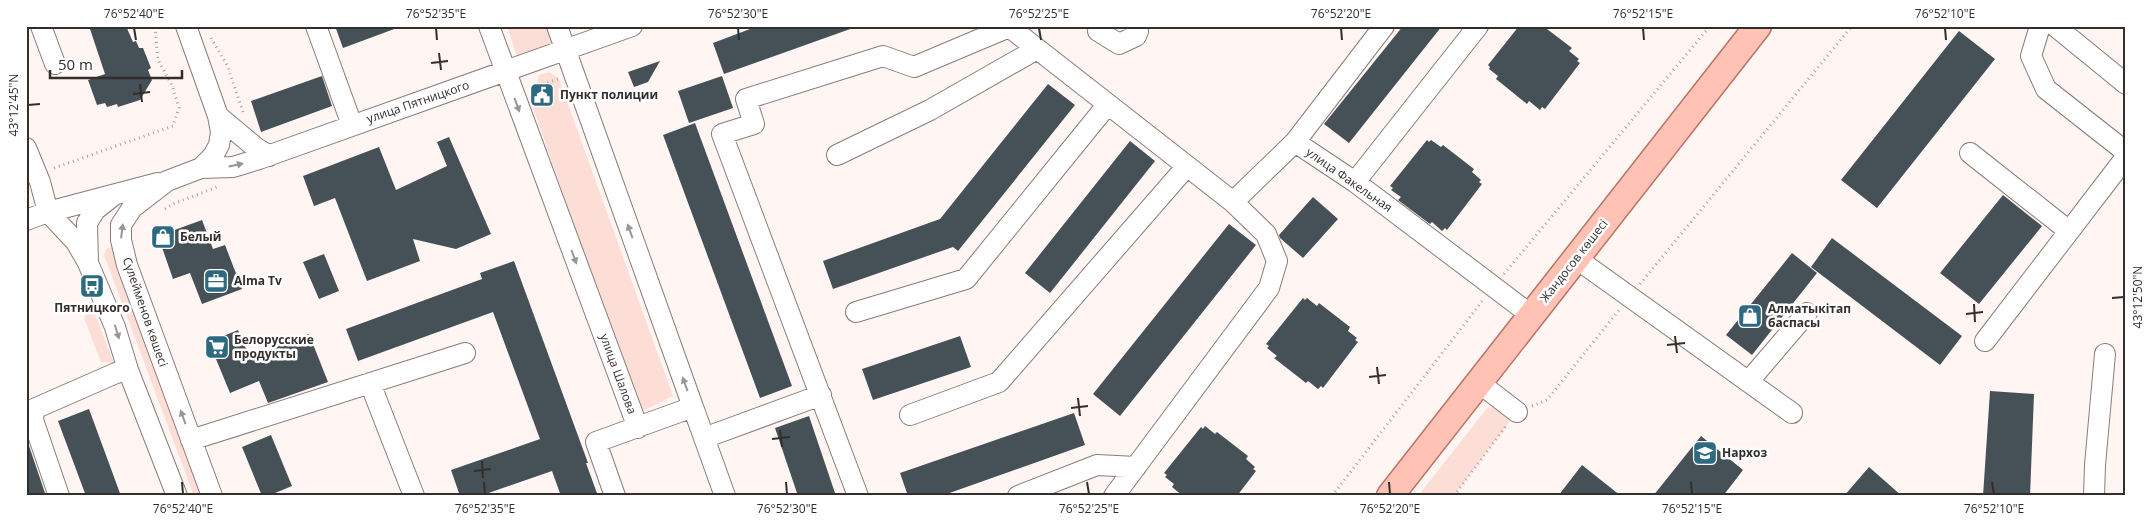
<svg xmlns="http://www.w3.org/2000/svg" width="2152" height="522" font-family="'Open Sans',sans-serif">
<rect width="100%" height="100%" fill="#fff6f4"/>
<path fill="#fcded7" d="M507,26H546L553,45L518,59Z
M550,72L559,79L673,396L639,413L532,104L539,75Z
M113,247L209,496H194L104,255L106,249Z
M90,309L94,311L113,361L112,363L101,362L84,318Z
M1488,407L1501,408L1510,421L1454,496H1418Z"/>
<path fill="#455156" d="M89,26H126L133,42L136,41L139,48H143L151,68L148,70L152,80L140,100L118,107L117,104L107,107L105,103L97,105L88,80L105,74Z
M335,26H397V28L343,48Z
M758,26H853V28L724,74L713,43Z
M1403,26H1442L1349,143L1324,124Z
M1519,26H1543L1572,48L1569,51L1579,59L1577,61L1580,63L1545,109L1542,107L1540,110L1529,101L1527,104L1496,79L1498,76L1489,69L1490,67L1488,65Z
M1959,31L1995,59L1877,208L1841,180Z
M660,61L648,82L634,87L628,72Z
M322,76L332,106L261,132L251,101Z
M722,76L733,108L689,123L678,91Z
M1048,84L1075,105L958,251L953,247L833,289L823,261L940,219Z
M695,123L792,386L760,398L663,135Z
M449,137L491,234L456,249L413,239L420,261L367,281L335,198L314,206L303,176L379,147L396,190L447,166L437,142Z
M1427,140L1429,142L1431,140L1441,147L1443,145L1474,169L1472,172L1481,180L1479,182L1482,184L1447,230L1445,228L1442,231L1432,222L1430,224L1398,200L1401,197L1391,190L1393,188L1390,186Z
M1130,141L1155,161L1050,293L1025,273Z
M2003,195L2042,226L1979,304L1940,273Z
M1313,197L1338,219L1303,258L1280,238L1279,235Z
M202,220L213,249L225,245L242,289L202,304L190,273L173,279L158,236Z
M1229,224L1256,245L1120,416L1093,394Z
M1832,238L1962,336L1940,365L1811,267Z
M1792,253L1817,273L1752,355L1726,335Z
M324,254L339,291L319,299L303,262Z
M514,261L588,463H586L598,496H561L552,471L480,496H460L451,470L540,439L493,312L358,361L346,329L482,279L480,273Z
M1303,298L1305,300L1307,298L1317,306L1319,303L1350,327L1348,331L1357,338L1355,340L1358,342L1323,388L1321,386L1318,389L1308,381L1306,383L1274,358L1277,356L1267,348L1269,346L1266,344Z
M238,330L250,358L309,334L328,382L268,403L259,381L230,393L209,342Z
M960,336L971,367L873,400L862,369Z
M1990,391L2034,394L2030,496H1983Z
M89,409L121,496H86L58,421Z
M1074,413L1085,445L941,496H908L900,473Z
M809,416L836,496H798L775,428Z
M1205,426L1215,434L1217,432L1248,456L1246,459L1255,467L1253,469L1256,471L1237,496H1183L1172,487L1174,484L1165,477L1167,475L1164,473L1201,427L1203,429Z
M271,435L292,486L268,496H262L242,447Z
M1701,436L1743,470L1723,496H1653Z
M26,437L46,496H26Z
M1582,465L1621,496H1558Z
M1869,467L1902,496H1844Z"/>
<g fill="none" stroke-linecap="round" stroke-linejoin="round">
<defs>
<path id="minor" d="M41,26L55,64
M186,26L218,116L221,132L219,145L213,156L201,168L167,181L132,208L121,225V240L127,265L212,496
M316,26L352,125
M489,26L638,428
M557,26L693,407L596,442L615,496
M1008,26L1233,202L1295,142L1355,182L1531,315
M2040,26L2031,56L2046,89L2126,152
M2055,26L2126,84
M1098,31L1119,44L1136,36L1138,31L1135,26
M218,116L255,147L269,156
M1295,142L1384,26
M26,148L40,182L48,212L76,242L87,261
M1970,153L2069,231
M837,155L930,110L1037,49
M201,168L233,167L259,159L632,26
M1355,182L1478,26
M114,195L95,210L87,223L88,263L115,327L128,370L177,496
M26,220L48,212L158,183
M1577,259L1792,413
M856,312L966,279L1108,104
M1985,341L2126,157
M1478,382L1517,412
M1748,382L1807,313
M370,383L414,496
M693,407L725,496
M910,415L999,382L1187,166
M704,438L821,395
M191,440L465,353
M59,496L33,420L34,409L116,373L128,370
M858,496L722,134L754,124L746,99L883,56L914,67L1009,27
M1018,496L1097,465L1136,467
M1114,496L1269,288L1277,261L1266,234L1233,202
M2094,496L2095,465L2105,354"/>
<path id="major" d="M1390,496L1758,26"/>
</defs>
<use href="#minor" stroke="#897c79" stroke-width="22"/>
<use href="#major" stroke="#b87465" stroke-width="29"/>
<path stroke="#aaa2a1" stroke-width="3" stroke-dasharray="1 4" stroke-linecap="butt" d="M211,38L227,65L243,112
M538,86L558,79
M54,168L173,126L179,108L172,85L158,60L155,26
M165,209L173,204L217,187
M1504,274L1710,26
M1640,284L1852,26
M1532,406L1547,400L1619,310
M1332,496L1483,300
M1454,496L1506,426"/>
<use href="#minor" stroke="#fff" stroke-width="20"/>
<use href="#major" stroke="#ffc2b5" stroke-width="26"/>
</g>
<defs><path id="oneway-solid" d="M-6-.8H1V-3.2L6.5 0L1 3.2V.8H-6Z" transform="scale(1.25)"/></defs>
<g fill="#999696">
<use href="#oneway-solid" transform="translate(517 105) rotate(70)"/>
<use href="#oneway-solid" transform="translate(236 165) rotate(-12)"/>
<use href="#oneway-solid" transform="translate(122 231) rotate(-83)"/>
<use href="#oneway-solid" transform="translate(630 231) rotate(-110)"/>
<use href="#oneway-solid" transform="translate(574 257) rotate(70)"/>
<use href="#oneway-solid" transform="translate(117 332) rotate(73)"/>
<use href="#oneway-solid" transform="translate(685 384) rotate(-110)"/>
<use href="#oneway-solid" transform="translate(183 417) rotate(-110)"/>
</g>
<path fill="none" stroke="#332d2c" stroke-width="2" d="M134,28L136,40M436,28L437,40M738,28L739,40M1039,28L1041,40M1341,28L1342,40M1643,28L1644,40M1945,28L1946,40M439,53L441,70M431,63L448,61M140,84L142,102M133,94L150,92M28,105L40,104M2112,298L2124,297M1974,304L1975,322M1966,314L1983,312M1675,336L1677,353M1667,345L1685,343M1377,367L1379,384M1369,377L1386,375M1078,398L1080,416M1071,408L1088,406M780,430L782,447M772,439L790,437M482,461L483,478M474,471L491,469M182,482L183,494M484,482L485,494M786,482L787,494M1087,482L1089,494M1389,482L1390,494M1691,482L1692,494M1992,482L1994,494"/>
<defs>
<symbol id="civic-square" viewBox="-11 -11 22 22"><rect x="-9" y="-9" width="18" height="18" rx="4" fill="#2d6a81" stroke="#fff"/><path d="M-.6-6.5H3V-4.5H.6V-3L4-1V1h2V6H-6V1h2V-1L-.6-3ZM-1.2 2.5V6h2.4V2.5Z" fill="#fff"/></symbol>
<symbol id="shop-square" viewBox="-11 -11 22 22"><rect x="-9" y="-9" width="18" height="18" rx="4" fill="#2d6a81" stroke="#fff"/><path d="M-5-2.5h2.3a2.7 3.5 0 0 1 5.4 0H5L5.5 6h-11ZM-1.5-2.5h3a1.5 2.3 0 0 0-3 0Z" fill="#fff"/></symbol>
<symbol id="office-square" viewBox="-11 -11 22 22"><rect x="-9" y="-9" width="18" height="18" rx="4" fill="#2d6a81" stroke="#fff"/><path d="M-6-3h4V-5.5h4V-3h4V5H-6ZM-1-4.5V-3h2v-1.5ZM-6 0V1H6V0Z" fill="#fff"/></symbol>
<symbol id="bus-square" viewBox="-11 -11 22 22"><rect x="-9" y="-9" width="18" height="18" rx="4" fill="#2d6a81" stroke="#fff"/><path d="M-5-6H5V4H4V6H2V4H-2V6H-4V4H-5ZM-3.5-4V0h7V-4ZM-3.5 1.2v1.5H-2V1.2ZM2 1.2v1.5H3.5V1.2Z" fill="#fff"/></symbol>
<symbol id="supermarket-square" viewBox="-11 -11 22 22"><rect x="-9" y="-9" width="18" height="18" rx="4" fill="#2d6a81" stroke="#fff"/><path d="M-6-5.5h2.5l.6 2H6L4.5 2H-2.5L-4.4-4H-6ZM-1.5 3.2a1.3 1.3 0 1 0 .1 0ZM3 3.2a1.3 1.3 0 1 0 .1 0Z" fill="#fff"/></symbol>
<symbol id="university-square" viewBox="-11 -11 22 22"><rect x="-9" y="-9" width="18" height="18" rx="4" fill="#2d6a81" stroke="#fff"/><path d="M0-5L7-2L0 1L-7-2ZM-4 1L0 2.5L4 1V4Q0 6-4 4Z" fill="#fff"/></symbol>
</defs>
<g fill-rule="evenodd">
<use href="#civic-square" x="528" y="81" width="28" height="28"/>
<use href="#shop-square" x="149" y="223" width="28" height="28"/>
<use href="#office-square" x="202" y="267" width="28" height="28"/>
<use href="#bus-square" x="78" y="272" width="28" height="28"/>
<use href="#shop-square" x="1736" y="302" width="28" height="28"/>
<use href="#supermarket-square" x="203" y="333" width="28" height="28"/>
<use href="#university-square" x="1691" y="439" width="28" height="28"/>
</g>
<g text-anchor="middle" stroke-width="5" stroke-linejoin="round" paint-order="stroke">
<g font-size="12" font-weight="bold" fill="#332d2c" stroke="#fff" text-anchor="start">
<text x="560" y="99">Пункт полиции</text>
<text x="180" y="241">Белый</text>
<text x="234" y="285">Alma Tv</text>
<text x="92" y="312" text-anchor="middle">Пятницкого</text>
<text x="1768" y="313">Алматыкітап<tspan x="1768" dy="14">баспасы</tspan></text>
<text x="234" y="344">Белорусские<tspan x="234" dy="14">продукты</tspan></text>
<text x="1722" y="457">Нархоз</text>
</g>
<g font-size="12" fill="#332d2c" stroke="#fff">
<text transform="translate(418 102) rotate(-19)" y="4">улица Пятницкого</text>
<text transform="translate(1349 180) rotate(35)" y="4">улица Факельная</text>
<text transform="translate(1574 261) rotate(-52)" y="4">Жандосов көшесі</text>
<text transform="translate(145 312) rotate(71)" y="4">Сүлейменов көшесі</text>
<text transform="translate(618 374) rotate(70)" y="4">улица Шалова</text>
</g>
</g>
<rect width="2152" height="522" fill="none" stroke="#ffffff" stroke-width="55"/>
<path d="M50 70v8h132v-8" fill="none" stroke="#332d2c" stroke-width="2.5"/>
<text x="58" y="70" font-size="15" fill="#332d2c" stroke="#ffffff" stroke-width="4" paint-order="stroke">50 m</text>
<rect x="28" y="28" width="2096" height="466" fill="none" stroke="#332d2c" stroke-width="2"/>
<g font-size="12" text-anchor="middle" fill="#332d2c">
<text x="134" y="18">76°52'40"E</text>
<text x="436" y="18">76°52'35"E</text>
<text x="738" y="18">76°52'30"E</text>
<text x="1039" y="18">76°52'25"E</text>
<text x="1341" y="18">76°52'20"E</text>
<text x="1643" y="18">76°52'15"E</text>
<text x="1945" y="18">76°52'10"E</text>
<text transform="translate(14 105) rotate(-90)" y="4">43°12'45"N</text>
<text transform="translate(2138 297) rotate(-90)" y="4">43°12'50"N</text>
<text x="183" y="513">76°52'40"E</text>
<text x="485" y="513">76°52'35"E</text>
<text x="787" y="513">76°52'30"E</text>
<text x="1089" y="513">76°52'25"E</text>
<text x="1390" y="513">76°52'20"E</text>
<text x="1692" y="513">76°52'15"E</text>
<text x="1994" y="513">76°52'10"E</text>
</g>
</svg>
